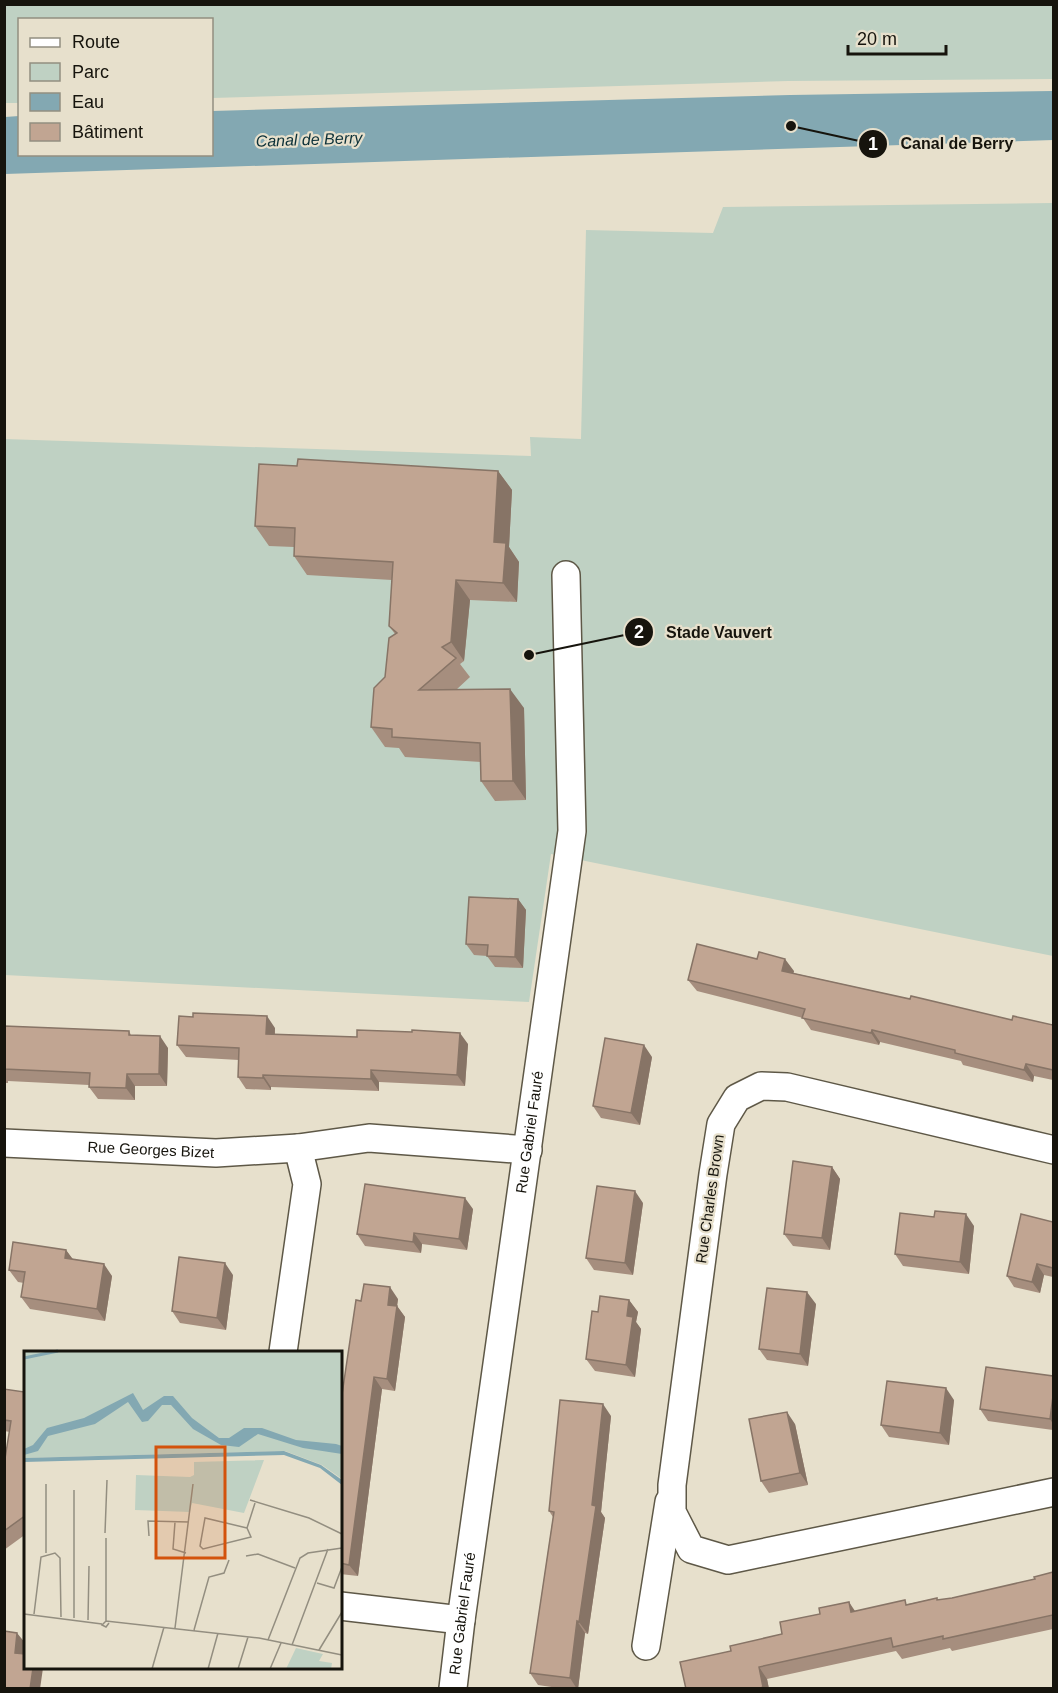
<svg xmlns="http://www.w3.org/2000/svg" width="1058" height="1693" font-family="Arial,sans-serif">
<rect width="100%" height="100%" fill="#e7e0cc"/>
<path fill="#bfd1c3" d="M4,5H1053V79L788,81L212,98V20H20L19,103H5Z
M1053,203V956L551,854L529,1002L5,975L4,439L531,456L530,437L581,439L586,230L713,233L723,207Z"/>
<path fill="#83a8b2" d="M1053,91V140L5,174V117L19,116L20,154H212V111L790,95Z"/>
<g fill="none" stroke-linecap="round" stroke-linejoin="round">
<defs>
<g id="street">
<path id="s1" d="M4,1143L216,1153L298,1148L369,1138L528,1150"/>
<path d="M1054,1150L787,1087L761,1086L737,1098L721,1124L713,1174L672,1485V1512L691,1549L728,1560L1054,1492"/>
<path d="M283,1352L307,1184L298,1148"/>
<path d="M340,1606L461,1620"/>
<path d="M646,1646L669,1502"/>
<path id="s2" d="M453,1688L461,1620L572,831L566,575"/>
</g>
</defs>
<use href="#street" stroke="#5e5847" stroke-width="30"/>
<use href="#street" stroke="#fff" stroke-width="27"/>
</g>
<path fill="#a68e7e" d="M297,466L498,471L512,490L509,547L519,562L517,602L470,600L464,661L460,664L470,677L456,690L524,708L526,800L495,801L481,781V762L405,757L399,748L385,747L371,727L385,677L395,634L389,626L392,580L307,575L294,556V547L269,546L255,526Z
M518,899L526,910L523,968L495,967L487,956L474,955L466,944Z
M794,971L793,973L910,999L1012,1020L1053,1025V1080L1034,1076L1033,1082L963,1065L961,1061L880,1042L879,1045L811,1030L803,1018L697,991L688,980Z
M4,1026L129,1031L131,1035L168,1048L167,1086H135V1100L98,1099L89,1087V1085L8,1081V1083H4Z
M275,1028V1034L468,1044L465,1086L379,1082V1091L271,1087V1090L246,1089L238,1077L239,1060L186,1057L177,1045Z
M652,1057L640,1125L601,1118L593,1106Z
M832,1167L840,1179L830,1250L793,1246L784,1234Z
M643,1203L633,1275L594,1270L586,1258Z
M473,1209L467,1250L422,1244L421,1253L365,1246L357,1234Z
M934,1217L974,1226L969,1274L903,1266L895,1254Z
M1053,1222V1277L1044,1275L1040,1293L1014,1287L1007,1276Z
M66,1250L73,1260L112,1276L105,1321L30,1309L21,1297L24,1283L18,1282L9,1270Z
M233,1275L226,1330L180,1323L172,1311Z
M398,1299L397,1306L405,1317L395,1391L382,1389L358,1576L340,1574V1408L361,1301Z
M629,1300L638,1312L636,1322L641,1329L635,1377L595,1371L586,1359L598,1312Z
M816,1304L808,1366L767,1360L759,1349Z
M1053,1376V1430L988,1421L980,1409Z
M26,1379V1534L4,1550V1465L10,1432L4,1431V1389L24,1392Z
M954,1400L949,1445L889,1437L881,1425Z
M611,1416L601,1512L605,1518L588,1634L585,1633L578,1689H565L538,1685L530,1673L553,1517L549,1511Z
M795,1424L808,1485L769,1493L761,1481Z
M1053,1572V1629L952,1651L950,1648L902,1659L896,1651L767,1679L769,1689H686L731,1651L782,1634L856,1611L908,1604L937,1598L938,1600L952,1598L1035,1579Z"/>
<path fill="#877466" d="M498,471L512,490L509,547L519,562L517,602L503,583L494,542Z
M456,580L470,600L464,661L451,642Z
M510,689L524,708L526,800L513,781Z
M518,899L526,910L523,968L515,957Z
M785,959L794,971L791,983L782,971Z
M267,1016L275,1028L274,1045L266,1034Z
M872,1030L880,1042L879,1045L871,1033Z
M460,1033L468,1044L465,1086L457,1075Z
M160,1036L168,1048L167,1086L159,1074Z
M644,1045L652,1057L640,1125L631,1113Z
M1026,1064L1034,1076L1033,1082L1024,1070Z
M371,1070L379,1082V1091L371,1079Z
M127,1074L135,1086V1100L126,1088Z
M263,1075L271,1087V1090L263,1078Z
M832,1167L840,1179L830,1250L822,1238Z
M635,1191L643,1203L633,1275L625,1263Z
M465,1198L473,1209L467,1250L459,1239Z
M966,1214L974,1226L969,1274L960,1262Z
M414,1233L422,1244L421,1253L413,1242Z
M66,1250L75,1262L65,1258Z
M225,1263L233,1275L226,1330L217,1318Z
M104,1264L112,1276L105,1321L97,1309Z
M1037,1264L1044,1275L1040,1293L1032,1282Z
M390,1287L398,1299L397,1306L405,1317L395,1391L387,1379L388,1305Z
M807,1292L816,1304L808,1366L800,1354Z
M629,1300L638,1312L636,1322L641,1329L635,1377L626,1365L627,1316Z
M374,1377L382,1389L358,1576L349,1565Z
M946,1388L954,1400L949,1445L940,1433Z
M1053,1396V1424L1050,1419Z
M603,1404L611,1416L601,1512L605,1518L588,1634L579,1622Z
M787,1412L795,1424L808,1485L800,1473Z
M849,1602L857,1614L851,1612Z
M577,1621L585,1633L578,1689H577L570,1678Z
M17,1633L26,1644L23,1665L15,1653Z
M759,1667L767,1679L769,1689H764L763,1687Z
M33,1668H43L40,1689H30Z"/>
<path fill="#c1a592" stroke="#877466" stroke-width="1.5" d="M298,459L498,471L494,542L506,543L503,583L456,580L451,642L442,647L456,658L419,690L510,689L513,781H481L480,743L392,737V729L371,727L374,688L385,677L389,638L397,633L389,626L393,562L294,556L295,528L255,526L259,464L297,466Z
M469,897L518,899L515,957L487,956L488,945L466,944Z
M697,944L757,959L759,952L785,959L782,971L910,999L911,996L1012,1020L1013,1016L1053,1025V1070L1026,1064L1024,1070L955,1053V1050L872,1030L871,1033L802,1018L805,1009L688,980Z
M193,1013L267,1016L266,1034L357,1037V1030L412,1032V1030L460,1033L457,1075L371,1070V1079L263,1075V1078L238,1077L239,1048L177,1045L179,1016L193,1017Z
M4,1026L129,1031V1035L160,1036L159,1074H127L126,1088L89,1087L90,1073L4,1069Z
M605,1038L644,1045L631,1113L593,1106Z
M793,1161L832,1167L822,1238L784,1234Z
M365,1184L465,1198L459,1239L414,1233L413,1242L357,1234Z
M597,1186L635,1191L625,1263L586,1258Z
M935,1211L966,1214L960,1262L895,1254L900,1213L934,1217Z
M1021,1214L1053,1222V1268L1037,1264L1032,1282L1007,1276Z
M13,1242L66,1250L65,1258L104,1264L97,1309L21,1297L25,1272L9,1270Z
M179,1257L225,1263L217,1318L172,1311Z
M364,1284L390,1287L388,1305L397,1306L387,1379L374,1377L349,1565L340,1563V1408L356,1300L361,1301Z
M767,1288L807,1292L800,1354L759,1349Z
M600,1296L629,1300L627,1316L633,1317L626,1365L586,1359L592,1311L598,1312Z
M986,1367L1053,1376V1396L1050,1419L980,1409Z
M26,1379V1515L4,1531V1465L11,1421L4,1420V1389L24,1392Z
M887,1381L946,1388L940,1433L881,1425Z
M560,1400L603,1404L592,1505L596,1506L579,1622L577,1621L570,1678L530,1673L554,1512L549,1511Z
M787,1412L800,1473L761,1481L749,1419Z
M1053,1572V1615L943,1639V1636L893,1647L891,1638L759,1667L763,1687L758,1689H686L680,1662L731,1651L730,1646L782,1634L780,1622L820,1614L819,1608L849,1602L851,1612L905,1600L906,1605L937,1598V1600L952,1598L1035,1579L1034,1577Z
M4,1631L17,1633L15,1653L26,1654V1668H33L30,1689H4Z"/>
<g text-anchor="middle" stroke-width="4.5" stroke-linejoin="round" paint-order="stroke">
<g font-size="15" fill="#16140d" stroke="#e7e0cc">
<text dy="5" stroke="none"><textPath href="#s2" startOffset="561">Rue Gabriel Fauré</textPath></text>
<text dy="5" stroke="none"><textPath href="#s1" startOffset="147">Rue Georges Bizet</textPath></text>
<text transform="translate(710 1199) rotate(-82)" y="5">Rue Charles Brown</text>
<text dy="5" stroke="none"><textPath href="#s2" startOffset="75">Rue Gabriel Fauré</textPath></text>
</g>
<g font-size="16" font-style="italic" fill="#0b3038" stroke="#e7e0cc">
<text transform="translate(309 139) rotate(-2)" y="6">Canal de Berry</text>
</g>
</g>
<g transform="translate(24 1351)">
<rect width="318" height="318" fill="#e7e0cc"/>
<path d="M0,0H318V128L298,114L261,100L0,107ZM240,109L220,162L168,152L166,161L111,159L112,124L166,126L170,124V111ZM272,297L299,303L295,310L308,312L307,318H262Z" fill="#bfd1c3"/>
<path d="M109,42L119,59L140,45H149L168,67L195,87H205L220,77H238L272,89L312,93L318,95V103L279,97L234,83L215,96L197,94L169,78L147,54H138L124,70L118,71L104,51L71,73L24,85L14,100L0,104V98L9,94L23,77L60,67ZM260,100L297,114L318,129V134L296,117L260,104L0,111V107Z" fill="#83a8b2"/>
<path fill="none" stroke="#83a8b2" stroke-width="3" d="M0,7L34,0"/>
<path fill="none" stroke="#938e80" stroke-width="1.5" d="M50,139V267M226,149L285,167L318,183M151,171L149,198L162,202M223,177L181,167L176,195L179,198L227,186L223,177L231,152M81,182L83,129M125,185L124,170L165,171M82,187V270M22,202V133M222,205L234,203L271,217M293,232L310,237L318,216M0,263L78,273M10,263L17,206L31,202L36,207L37,266M64,269L65,215M85,272L82,276L78,274L82,270L235,287L318,304M151,277L169,133M170,279L185,226L200,222L205,209M244,289L276,207L284,202L318,197M268,294L304,198M295,299L318,261M128,318L140,276M184,318L194,282M214,318L224,286M246,318L257,292"/>
<path fill="#d3520c" fill-opacity="0.15" stroke="#d3520c" stroke-width="3" d="M132,96H201V207H132Z"/>
<rect width="318" height="318" fill="none" stroke="#16140d" stroke-width="3"/>
</g>
<path fill="none" stroke="#16140d" stroke-width="2" d="M791 126L873 144M529 655L639 632"/>
<g fill="#16140d" stroke="#e7e0cc" stroke-width="2">
<circle cx="791" cy="126" r="6"/>
<circle cx="529" cy="655" r="6"/>
<circle cx="873" cy="144" r="15"/>
<circle cx="639" cy="632" r="15"/>
</g>
<g font-size="18" text-anchor="middle" font-weight="bold" fill="#fff">
<text x="873" y="150">1</text>
<text x="639" y="638">2</text>
</g>
<g font-size="16" text-anchor="middle" font-weight="bold" fill="#16140d" stroke="#e7e0cc" stroke-width="4.5" stroke-linejoin="round" paint-order="stroke">
<text x="957" y="149">Canal de Berry</text>
<text x="719" y="638">Stade Vauvert</text>
</g>
<rect width="1058" height="1693" fill="none" stroke="#16140d" stroke-width="12"/>
<rect x="18" y="18" width="195" height="138" fill="#e7e0cc" stroke="#938e80" stroke-width="1.5"/>
<rect x="30" y="38" width="30" height="9" fill="#ffffff" stroke="#938e80" stroke-width="1.5"/>
<text x="72" y="48" font-size="18" fill="#16140d">Route</text>
<rect x="30" y="63" width="30" height="18" fill="#bfd1c3" stroke="#938e80" stroke-width="1.5"/>
<text x="72" y="78" font-size="18" fill="#16140d">Parc</text>
<rect x="30" y="93" width="30" height="18" fill="#83a8b2" stroke="#938e80" stroke-width="1.5"/>
<text x="72" y="108" font-size="18" fill="#16140d">Eau</text>
<rect x="30" y="123" width="30" height="18" fill="#c1a592" stroke="#938e80" stroke-width="1.5"/>
<text x="72" y="138" font-size="18" fill="#16140d">Bâtiment</text>
<path d="M848 45v9h98v-9" fill="none" stroke="#16140d" stroke-width="3"/>
<text x="857" y="45" font-size="18" fill="#16140d" stroke="#e7e0cc" stroke-width="4.5" paint-order="stroke">20 m</text>
</svg>
